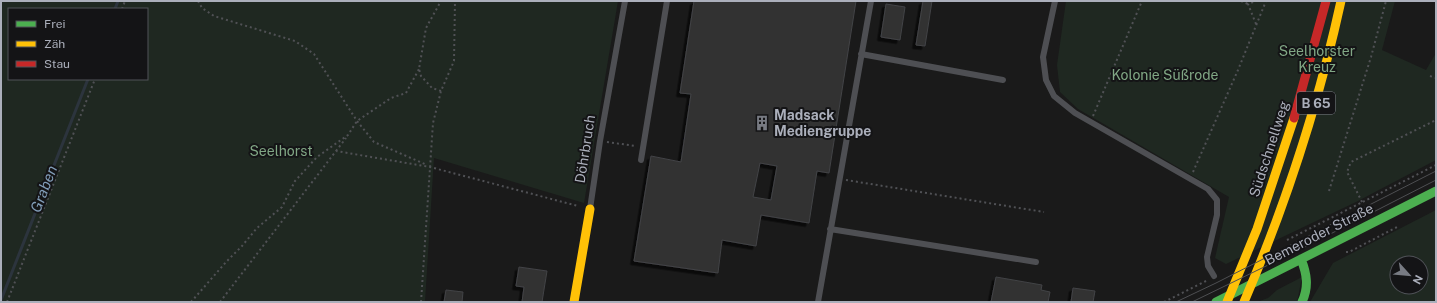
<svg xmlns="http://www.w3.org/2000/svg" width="1437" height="303" font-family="'Public Sans',sans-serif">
<defs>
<filter id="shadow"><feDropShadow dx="-3.5" dy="3.5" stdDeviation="0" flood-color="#0009"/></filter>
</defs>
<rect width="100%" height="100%" fill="#1a1a1a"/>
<path fill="#1f2821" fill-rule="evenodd" d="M1,1H618L584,203L434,158L425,302H1ZM9,9H147V79H9Z
M1066,1H1395L1382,50L1426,70L1436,53V160L1356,202L1226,264L1215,258L1229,197L1078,109L1060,92L1057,65Z
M1436,210V302H1310L1333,263ZM1397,263H1421V287H1397Z
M1302,277L1297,302H1257L1268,298L1277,290Z"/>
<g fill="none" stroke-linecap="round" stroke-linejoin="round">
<path stroke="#2c343d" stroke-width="3" d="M115,9L118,1
M1,300L88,79"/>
</g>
<path fill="#323232" stroke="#424346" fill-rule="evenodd" filter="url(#shadow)" d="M694,1H856L829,173L817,171L809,223L761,215L756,246L722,240L718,273L634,261L651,156L681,162L691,94L680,93ZM760,163L777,166L771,200L753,197Z
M923,1H932L925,46L916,45Z
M886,4L905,7L900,40L881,37Z
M519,267L547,271L542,302H522L524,287L516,286Z
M996,277L1042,285L1041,290L1050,292L1048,302H991Z
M1073,288L1095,291L1093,302H1071Z
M446,290L463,292L462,302H444Z"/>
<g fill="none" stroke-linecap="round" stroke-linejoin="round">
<path stroke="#505155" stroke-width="2" stroke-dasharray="2 3" stroke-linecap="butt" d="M198,1L202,8L214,16L295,41L314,54L357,121L374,142L427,165
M1241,1L1248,4
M122,9L125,1
M1256,24L1248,4L1256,1
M1430,76L1436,78
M441,91L432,88L421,76L419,69L426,28L441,1
M1093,116L1142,1
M607,142L636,146
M336,151L346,138
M1193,172L1238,70L1266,1
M846,180L1044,212
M1329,191L1371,57L1386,1
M1362,202L1347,172L1351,162L1436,120
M1287,240L1436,165
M1346,252H1349L1399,226
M7,302L95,79
M191,302L227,261L242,246L257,228L282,207L295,181L317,157L348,135L357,121L391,98L406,93L419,69
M220,302L336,151L430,167L578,206
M421,302L433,123L441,91L454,61L455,1
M1164,302L1208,280"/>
<path stroke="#4e4f53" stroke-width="6" d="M1055,1L1043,57L1046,80L1054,96L1075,113L1208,189L1217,200V215L1207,257L1208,266L1214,276
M861,54L1003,80
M641,160L667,1
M590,209L600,141L625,1
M830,229L1036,262
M818,302L871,1"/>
<path stroke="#4caf50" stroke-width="9" d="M1301,259C1307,274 1309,287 1302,302
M1216,302L1436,191"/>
<path stroke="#ffc107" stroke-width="9" d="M574,302L590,209
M1227,302L1257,229L1294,118
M1244,302C1286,204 1318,106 1341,1"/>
<path stroke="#c62828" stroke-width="9" d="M1294,118L1326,1"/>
<path stroke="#4e4f52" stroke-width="1" d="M1176,302L1216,283L1436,171
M1192,302L1297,251L1436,180"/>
</g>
<defs>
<symbol id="building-bare" viewBox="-9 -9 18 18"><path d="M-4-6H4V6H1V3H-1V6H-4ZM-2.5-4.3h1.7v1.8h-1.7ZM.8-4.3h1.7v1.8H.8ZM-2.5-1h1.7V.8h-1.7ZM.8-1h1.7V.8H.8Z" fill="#787b83" stroke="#141416" stroke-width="2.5" paint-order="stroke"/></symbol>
</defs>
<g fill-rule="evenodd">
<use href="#building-bare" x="751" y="112" width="22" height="22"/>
</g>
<g text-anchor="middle" stroke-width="4" stroke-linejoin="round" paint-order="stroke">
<rect fill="#141416" stroke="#7e808a" stroke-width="1" x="1297" y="92" width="38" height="22" rx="3"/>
<g font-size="13" font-weight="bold" fill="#abafbb">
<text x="1316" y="108">B 65</text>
</g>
<g font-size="14" fill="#81a785" stroke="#141416">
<text x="1317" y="56">Seelhorster<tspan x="1317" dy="16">Kreuz</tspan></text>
<text x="1165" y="80">Kolonie Süßrode</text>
<text x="281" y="156">Seelhorst</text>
</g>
<g font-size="14" font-weight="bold" fill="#abafbb" stroke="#141416" text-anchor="start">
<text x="774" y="120">Madsack<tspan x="774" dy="16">Mediengruppe</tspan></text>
</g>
<g font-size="14" fill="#abafbb" stroke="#141416">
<text transform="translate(585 149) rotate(-81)" y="5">Döhrbruch</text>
<text transform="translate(1269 149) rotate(-72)" y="5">Südschnellweg</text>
<text transform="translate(1319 234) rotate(-27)" y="5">Bemeroder Straße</text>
</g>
<g font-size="15" font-style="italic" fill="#819cb7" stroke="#141416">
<text transform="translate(44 189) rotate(-69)" y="5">Graben</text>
</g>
</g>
<rect width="1437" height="303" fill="none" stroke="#abafbb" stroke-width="4"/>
<rect x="8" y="8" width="140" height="72" fill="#141416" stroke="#505258"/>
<rect x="16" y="21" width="20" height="6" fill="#4caf50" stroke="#505258"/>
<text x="44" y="28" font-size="12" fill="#abafbb">Frei</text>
<rect x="16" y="41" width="20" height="6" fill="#ffc107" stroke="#505258"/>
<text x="44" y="48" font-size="12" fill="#abafbb">Zäh</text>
<rect x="16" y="61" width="20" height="6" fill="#c62828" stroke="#505258"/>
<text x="44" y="68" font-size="12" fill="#abafbb">Stau</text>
<g transform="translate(1409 275) rotate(117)"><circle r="19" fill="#141416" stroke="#505258"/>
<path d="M0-3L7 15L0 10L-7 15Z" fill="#787b83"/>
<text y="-6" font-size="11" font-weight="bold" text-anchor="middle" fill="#abafbb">N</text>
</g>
</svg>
